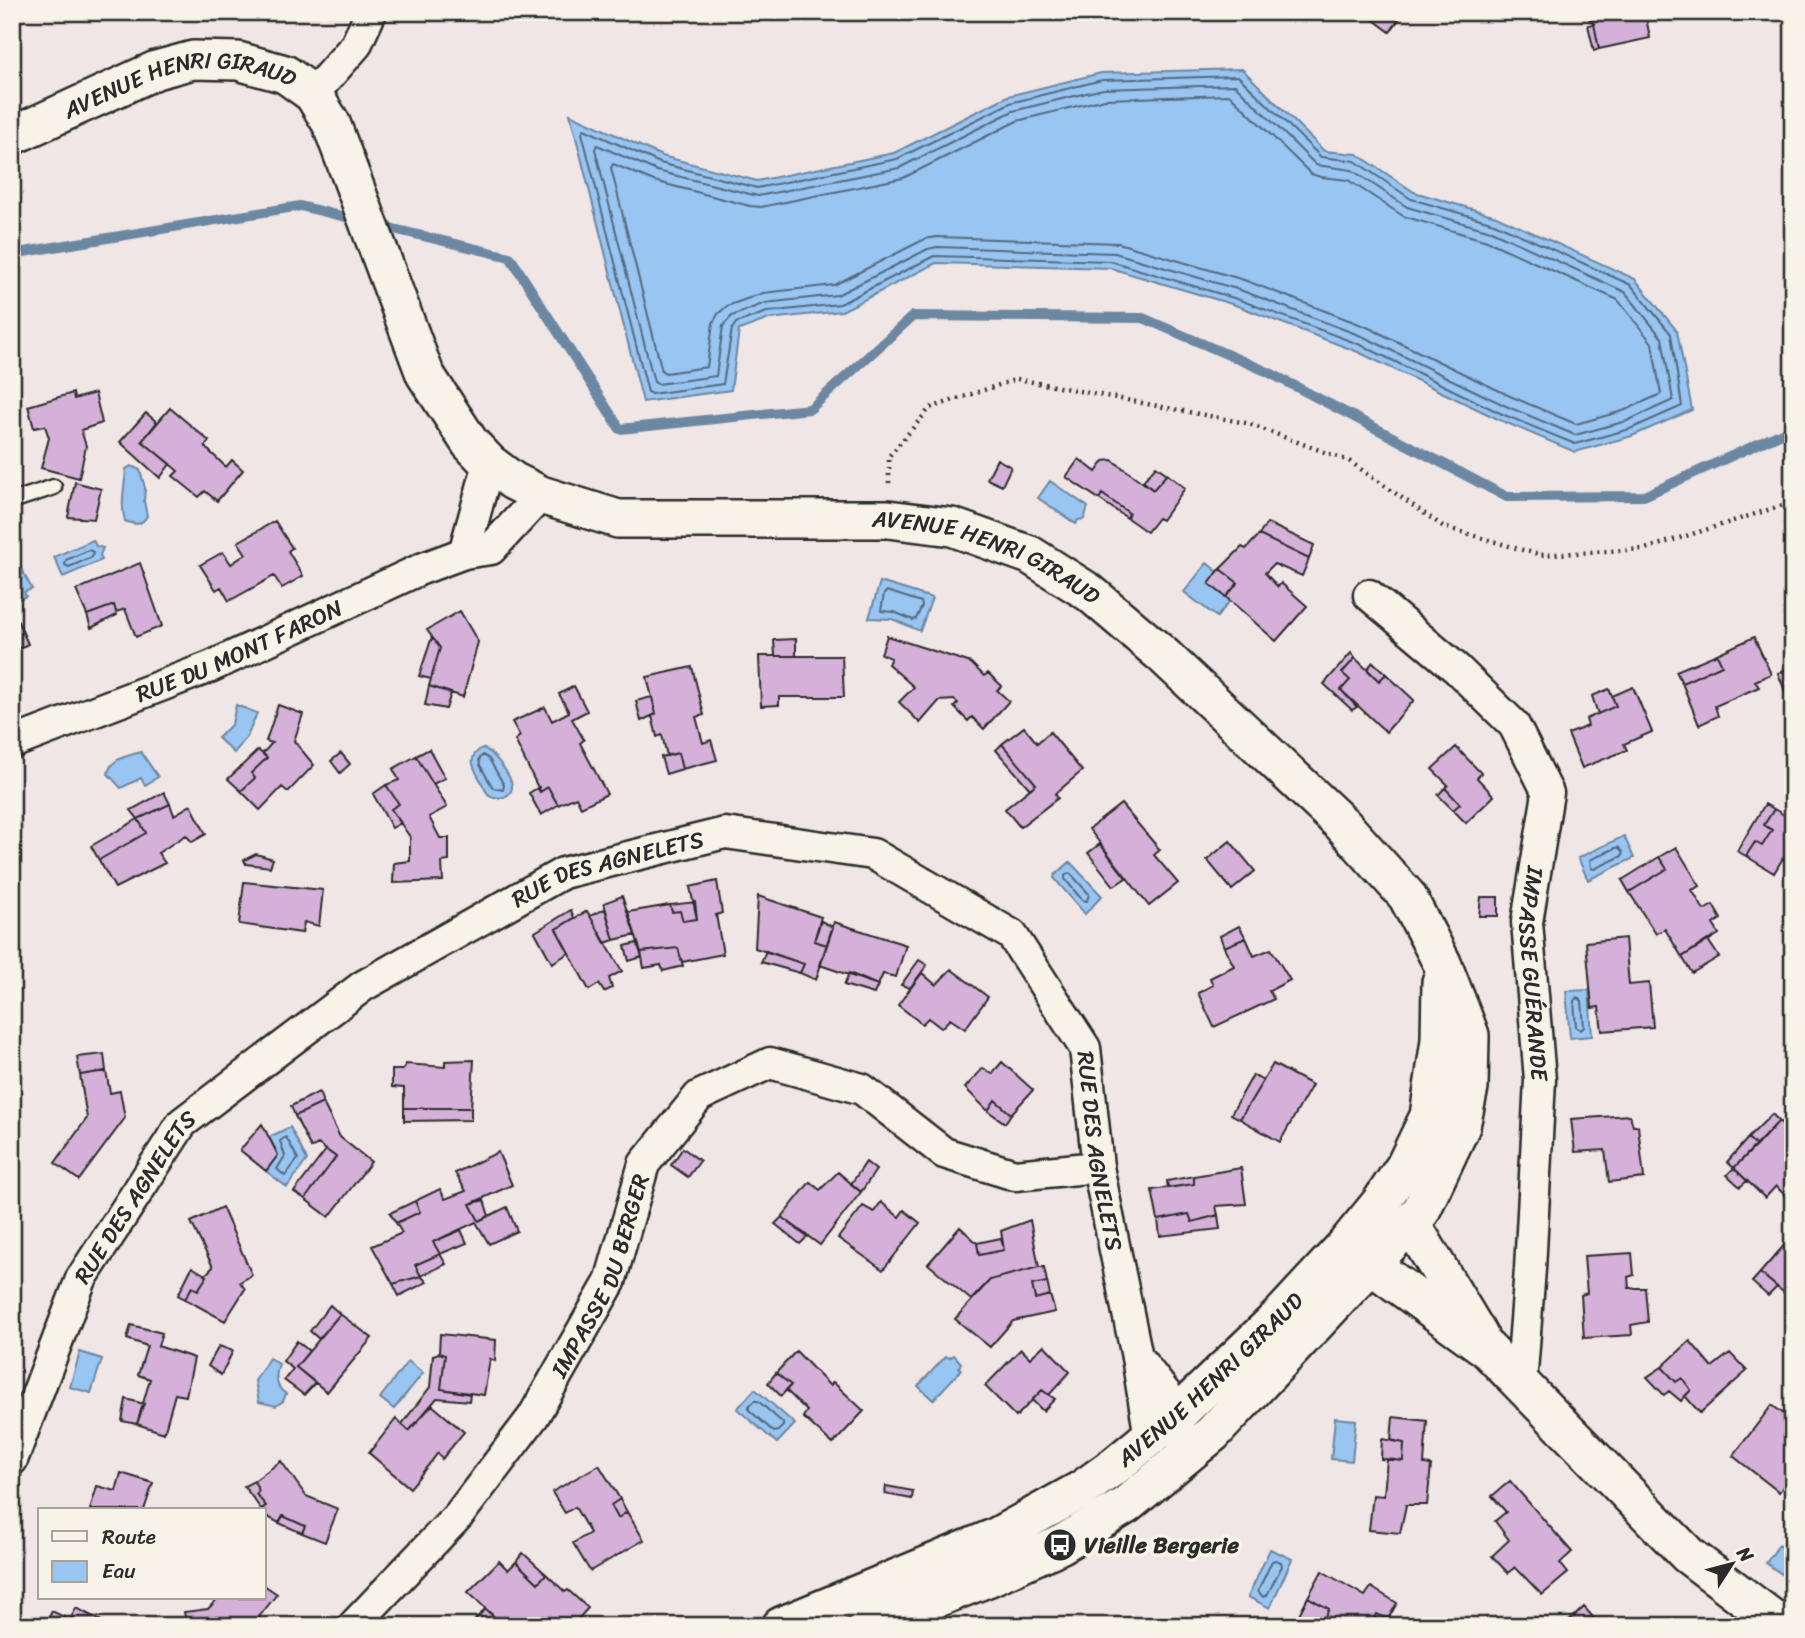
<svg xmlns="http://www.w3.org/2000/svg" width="1805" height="1638" font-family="Sriracha,sans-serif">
<rect width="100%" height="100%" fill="#f0e6e5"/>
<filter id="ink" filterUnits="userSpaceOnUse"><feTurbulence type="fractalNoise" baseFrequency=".0143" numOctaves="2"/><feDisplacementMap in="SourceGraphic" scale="14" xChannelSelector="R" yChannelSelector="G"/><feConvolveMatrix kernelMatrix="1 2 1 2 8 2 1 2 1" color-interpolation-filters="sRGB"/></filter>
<g filter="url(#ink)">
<path fill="#98c5f2" stroke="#6c87a2" stroke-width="2" d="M1242,69L1324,151L1357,154L1414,192L1496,216L1635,279L1677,331L1692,410L1632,436L1575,452L1500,420L1358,352L1235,305L1110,268L936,263L842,311L769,319L739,330L731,390L643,402L570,114L662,156L757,181L894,153L1008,96L1101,73Z
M131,466L140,470L145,488L144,501L147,516C141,526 135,525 125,521C120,504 125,485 126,469Z
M1050,481L1088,507L1084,519L1078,520L1076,524L1038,498Z
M93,540L96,546L103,548L100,555L102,560L63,577L54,557Z
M12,552L32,589L24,592L26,596L20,599L16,598L12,600Z
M1207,563L1218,572L1210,584L1230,601L1217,617L1184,592Z
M880,582L932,598L920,631L892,619L869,618Z
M236,705L257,713L247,737L234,753L218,738L232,724Z
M482,748C492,750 513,777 512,788C511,793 509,794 505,797C500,798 493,799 488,794C485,791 484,787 482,783C475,770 465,758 482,748Z
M141,752L158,777L145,785L141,778L121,788L108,774C110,758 128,756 141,752Z
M1624,836L1634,858L1588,880L1578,858Z
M1070,862L1102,896L1085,914L1054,878L1055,875Z
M1589,990L1592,1036L1570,1038L1566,991Z
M290,1127L307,1160L287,1187L266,1171L278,1155L269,1137Z
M80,1352L102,1359L91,1393L70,1387Z
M954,1355L961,1363L959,1367L961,1370L933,1400L918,1386L946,1356L949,1358Z
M269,1358L279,1364C275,1375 275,1387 286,1394L283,1401L276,1406L259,1402L255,1381Z
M408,1361L423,1373L394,1409L380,1398Z
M755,1389L795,1424L777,1443L737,1409Z
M1335,1418L1356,1420L1352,1461L1331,1459Z
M1779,1545L1793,1555V1582L1766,1563Z
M1270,1549L1292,1559L1270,1608L1248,1597Z"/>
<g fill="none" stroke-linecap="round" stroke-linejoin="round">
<path stroke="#57697b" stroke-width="2" d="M1238,76L1321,157L1355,161L1411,199L1494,223L1631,285L1671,334L1682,406L1630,429L1575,444L1502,414L1361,345L1237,299L1110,261L934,256L840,304L767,312L736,323L732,329L723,384L651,394L648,392L582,133L584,129L660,163L757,188L897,159L1010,103L1102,80Z
M1235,85L1316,165L1352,170L1407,207L1491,231L1625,292L1662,338L1673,400L1627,421L1575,435L1506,406L1364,337L1240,290L1115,253L937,247L928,249L837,295L765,303L732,316L723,326L716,376L658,384L654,382L595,149L597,145L657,171L758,196L899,168L1013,111L1103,89Z
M1230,95L1311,174L1321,177L1348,180L1403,216L1487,241L1618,300L1652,343L1661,394L1623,411L1576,424L1510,396L1367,327L1244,280L1118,243L937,237L925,239L834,285L763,293L727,306L718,314L713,323L707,367L666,373L662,371L611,168L613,164L654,181L750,206L761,207L903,178L1017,121L1105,99Z
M89,550L93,552L92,557L69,567L65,565L66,560Z
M887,591L921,602L922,606L916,619L913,620L894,612L881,611L884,594Z
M483,755L489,759L504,785L503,790L493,788L480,765L479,759Z
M1618,847L1623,852L1622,856L1594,869L1591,868L1590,860Z
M1068,873L1071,874L1089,894L1087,901L1082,900L1065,879V876Z
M1577,997L1582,1001L1584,1027L1581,1030L1576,1027L1574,1001Z
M286,1137L298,1159L285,1176L277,1169L285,1156L280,1141Z
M754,1401H758L783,1423V1426L778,1431L774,1432L749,1410V1406Z
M1276,1560L1281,1562L1282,1566L1267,1595L1263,1597L1258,1591L1272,1561Z"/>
<path stroke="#6c87a2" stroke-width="10" d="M377,225L510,257L620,429L810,409L913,316L1143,318L1268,372L1507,497L1644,496L1793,428
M12,254L300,206L358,220"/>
</g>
<path fill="#d5b1da" stroke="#2b2b2b" stroke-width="2" d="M1363,12H1404L1390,32Z
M1583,12H1645L1650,38L1599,49L1594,24Z
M1594,24L1599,49L1594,51L1588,25Z
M73,393L74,399L95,393L102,423L81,430L86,446L79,478L41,468L49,438L45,426L34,428L28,406Z
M170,408L209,441L205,447L226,467L232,460L243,470L217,501L205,491L199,497L173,476L178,471L142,441Z
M146,413L157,422L142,441L170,464L160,478L120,442Z
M997,459L1011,467L1002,486L987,479Z
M1079,459L1096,472L1104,461L1112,460L1153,490L1167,474L1185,488L1162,520L1158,518L1147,532L1127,518L1129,513L1102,494L1099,499L1066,477Z
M1156,466L1167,474L1153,490L1143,481Z
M75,482L101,489L94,519L68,517Z
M1102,494L1129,513L1127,518L1099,499Z
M275,521L292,548L288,551L303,576L282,588L274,576L229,601L221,587L216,590L200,565L223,552L231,564L246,554L238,542Z
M1267,523L1314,545L1309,559L1259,535Z
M1259,535L1309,559L1302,576L1274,564L1265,573L1278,587L1281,583L1307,606L1276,641L1226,597L1238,583L1220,569L1242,547L1246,549Z
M140,563L162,626L136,637L125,609L116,612L114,605L87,615L76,590Z
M1220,569L1238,583L1226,597L1209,584Z
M114,605L117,615L91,628L87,615Z
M460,611L478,642L463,697L429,686L440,648L427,630Z
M16,617L28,644L18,649L12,638V619Z
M887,636L971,663L984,676L988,673L1002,686L997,690L1009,701L984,729L972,717L968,721L954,707L958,703L954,700L939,701L920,723L899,702L914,687L888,664L891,658L881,654Z
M432,637L440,648L431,679L419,676Z
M1754,637L1771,674L1755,681L1759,687L1715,706L1718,716L1699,725L1682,683L1722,665L1717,654Z
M796,639V656H775L774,640Z
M1351,653L1355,658L1342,673L1350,680L1341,690L1357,707L1352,710L1324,684Z
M1717,654L1722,665L1682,683L1676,671Z
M759,656H842L844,697H779V705L761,706Z
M1355,658L1379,681L1386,674L1414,700L1386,732L1341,690L1350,680L1342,673Z
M1373,662L1386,674L1379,681L1367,669Z
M692,667L704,715L696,717L703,743L711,740L717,760L682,769L678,753L667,756L662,735L657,737L652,716L656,714L647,677Z
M1793,667V702L1790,704L1778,673Z
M429,686L451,693L446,709L425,705Z
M574,686L587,711L572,719L584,740L580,743L607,794L581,807L576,797L558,805L548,787L540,792L515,740L520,736L512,722L545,707L552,721L569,712L559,694Z
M1633,687L1652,732L1624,744L1627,750L1582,768L1568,734L1588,726L1586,719L1616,706L1612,696Z
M1609,689L1616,706L1598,714L1592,696Z
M652,697L656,714L641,721L636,701Z
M278,705L303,714L294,741L314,765L288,792L282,787L260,810L241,791L255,778L251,773L267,758L263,753L272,743L266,741Z
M1024,727L1037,743L1050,732L1082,771L1055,794L1058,798L1020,827L1005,809L1036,784L1002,744Z
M1002,744L1036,784L1030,789L996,750Z
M1456,747L1481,773L1477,778L1494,796L1466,823L1453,810L1460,804L1445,788L1448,785L1432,769Z
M429,749L445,778L433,784L416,756Z
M258,750L267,758L251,773L255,778L241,791L228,779Z
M341,753L350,764L340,773L331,761Z
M678,753L682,769L666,774L661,757Z
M416,756L447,807L429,817L440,838H449V861L442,862L443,881L393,883L394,863L410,861V837L391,809L399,804L386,785L399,780L393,769Z
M386,785L399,804L391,809L401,823L392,828L373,794Z
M539,787L540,792L548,787L558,805L541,815L529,793Z
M1445,788L1460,804L1453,810L1438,795Z
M164,792L170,804L138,819L131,810Z
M170,804L174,815L191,805L206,834L192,842L186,835L158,853L165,863L115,888L99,860L146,833L138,819Z
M1121,804L1160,850L1154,855L1178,883L1149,906L1089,829Z
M1765,804L1774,809L1764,825L1772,830L1762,846L1755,842L1746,856L1737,851Z
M1774,809L1793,820V864L1783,858L1774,873L1746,856L1755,842L1762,846L1772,830L1764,825Z
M138,819L146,833L99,860L91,846Z
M1230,841L1255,871L1232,890L1207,860Z
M1100,844L1126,878L1114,886L1088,853Z
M1676,847L1700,886L1692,890L1704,910L1713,905L1721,919L1713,924L1719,934L1682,957L1665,929L1656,934L1629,892L1667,869L1659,857Z
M256,854L273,859L270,867L246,864L244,860Z
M1659,857L1667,869L1629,892L1622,880Z
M717,881L722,913L716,915L723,954L682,962L678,948L641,952L628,912L670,905L672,912L680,911L683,921L697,919L690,887Z
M244,882L323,890L319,926L304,922L302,933L239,924Z
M622,896L635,935L614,940L604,903Z
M758,896L821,917L814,941L827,945L816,980L800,973L804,964L755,948Z
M1481,897H1498V916H1479Z
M695,902L697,919L683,921L680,911L672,912L670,905Z
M605,909L614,940L605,943L590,916Z
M571,910L574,918L556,929L569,953L552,963L535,932Z
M587,911L622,971L609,978L612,988L604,992L599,984L589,990L556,929Z
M821,921L833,927L827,945L814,941Z
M834,922L906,945L896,977L883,974L878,985L820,965Z
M1239,926L1246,938L1224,947L1220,936Z
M1246,938L1254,956L1271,949L1290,980L1269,991L1274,999L1214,1027L1198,993L1213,985L1210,978L1234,966L1224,947Z
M1625,938L1629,985L1649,983L1653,1027L1602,1031L1599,1007L1592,1008L1586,942Z
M1708,940L1719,957L1692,973L1682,957Z
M637,943L642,957L629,961L625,946Z
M678,948L683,966L663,971L661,965L644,968L641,952Z
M766,951L804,964L800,973L761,962Z
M919,960L927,965L910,988L901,985Z
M951,969L988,997L965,1029L950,1019L941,1028L928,1018L922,1024L898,1005L922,973L936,985Z
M849,973L878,985L874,994L844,985Z
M104,1054L106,1071L80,1075L77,1057Z
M474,1060L471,1108H404V1088L392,1087V1070H403L406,1064L445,1067V1061Z
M1002,1062L1033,1090L1011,1114L995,1100L988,1111L965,1088L983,1068L992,1074Z
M1273,1064L1312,1085L1280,1142L1240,1119Z
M106,1071L110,1093L120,1091L125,1118L79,1180L55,1163L87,1118L80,1075Z
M1253,1075L1263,1081L1240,1119L1231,1114Z
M319,1092L323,1103L295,1116L291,1106Z
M995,1100L1011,1114L1005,1123L988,1111Z
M323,1103L340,1137L371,1162L329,1217L305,1199L336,1157L318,1144L311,1148L295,1116Z
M404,1108H471V1120L404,1121Z
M1772,1114L1779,1121L1756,1146L1748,1138Z
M1630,1115L1633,1126H1638L1644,1178L1609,1182L1605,1150L1575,1152L1571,1119Z
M1779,1121L1793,1134V1204L1776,1186L1765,1198L1734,1168Z
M262,1124L278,1155L266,1171L240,1150Z
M1748,1138L1756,1146L1734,1168L1727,1162Z
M683,1148L700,1161L688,1177L671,1165Z
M326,1150L336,1157L305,1199L294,1192Z
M498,1152L512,1185L470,1204L479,1221L507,1207L517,1231L489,1244L476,1222L433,1242L440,1254L415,1265L421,1276L393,1284L372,1246L402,1233L396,1223L420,1212L415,1201L440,1189L445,1199L466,1191L455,1173Z
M866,1162L876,1170L861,1192L851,1184Z
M1241,1168L1246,1204L1216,1206L1218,1215L1192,1222L1189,1214L1158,1220L1152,1190L1194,1184V1176Z
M1734,1168L1747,1181L1740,1187L1727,1175Z
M838,1172L861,1192L820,1245L782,1217L810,1182L820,1190Z
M1194,1176V1184L1168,1188L1167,1181Z
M484,1200L489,1216L479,1221L470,1204Z
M415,1201L420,1212L396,1223L390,1213Z
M881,1202L899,1217L904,1210L920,1223L883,1270L838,1238L863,1206L874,1212Z
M222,1207L252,1275L240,1282L245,1289L225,1321L185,1299L192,1287L198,1290L207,1276L205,1275L213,1267L191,1222Z
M1189,1214L1192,1222L1218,1215L1220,1229L1160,1236L1158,1220Z
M782,1217L807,1237L800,1244L775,1224Z
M1030,1220L1039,1267L990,1280L971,1300L928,1264L960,1227L977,1243L979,1255L1004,1250L1001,1231Z
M461,1230L467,1243L440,1254L433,1242Z
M1001,1238L1004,1250L979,1255L977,1243Z
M1787,1242L1793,1247V1300L1760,1273Z
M1632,1253L1634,1275L1628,1277L1629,1288H1645L1648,1322L1631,1325L1632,1335L1584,1338L1581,1295L1587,1293L1584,1256Z
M440,1254L446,1264L421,1276L415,1265Z
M192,1267L207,1276L198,1290L192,1287L185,1299L178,1295Z
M1039,1267H1044L1047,1282L1032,1285L1035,1299L1050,1295L1055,1312L1013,1321L990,1347L955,1319L990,1280Z
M1760,1273L1777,1287L1768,1296L1752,1282Z
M421,1276L427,1282L399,1296L393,1284Z
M1047,1282L1050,1295L1035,1299L1032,1285Z
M330,1305L340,1314L319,1339L310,1331Z
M340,1314L372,1338L327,1392L296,1367Z
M131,1325L162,1333L158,1346L194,1358L186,1396L175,1394L164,1433L137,1424L150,1379L138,1375L147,1346L127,1339Z
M440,1334L496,1340L495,1361L490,1359L484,1395L441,1389L445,1355L439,1353Z
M297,1341L309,1351L296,1367L315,1383L304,1395L284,1380L293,1369L283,1361Z
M1690,1341L1712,1367L1730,1353L1747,1371L1700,1413L1685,1396L1691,1390L1682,1378L1676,1382L1662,1367Z
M1044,1345L1070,1372L1049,1395L1042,1390L1016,1417L985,1386L1021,1349L1030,1358Z
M219,1346L233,1351L221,1375L208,1366Z
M796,1351L830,1386L833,1382L864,1411L833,1444L803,1417L807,1411L786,1390L791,1385L776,1373Z
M439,1353L445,1355L441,1389L470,1394L469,1401L437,1398L409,1431L402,1424L430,1387L433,1355Z
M1662,1367L1676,1382L1682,1378L1691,1390L1681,1401L1669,1391L1664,1395L1647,1377Z
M776,1373L791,1385L781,1396L768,1383Z
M1042,1390L1055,1399L1043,1411L1032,1400Z
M126,1399L144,1404L137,1424L122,1421Z
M432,1405L464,1432L442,1459L438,1453L410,1488L369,1453L396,1419L409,1431Z
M1772,1405L1793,1421V1474L1779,1492L1733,1456Z
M1393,1417L1427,1421L1424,1464L1431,1465L1427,1505H1406L1400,1533L1369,1530L1373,1495L1384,1496L1387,1459L1403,1461L1404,1443L1391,1440Z
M1382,1439L1404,1443L1403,1461L1381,1459Z
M281,1461L306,1496L338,1509L325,1542L302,1533L305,1526L283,1516L279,1523L266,1516L264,1510L261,1509L266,1506L256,1494L259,1491L254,1481Z
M599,1465L620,1499L611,1505L618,1518L627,1512L644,1540L590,1571L573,1543L590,1533L575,1507L565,1513L552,1492Z
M121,1473L153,1483L144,1510H90L97,1486L116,1491Z
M254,1481L259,1491L256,1494L266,1506L261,1509L244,1486Z
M1510,1481L1572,1552L1560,1563L1568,1573L1542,1595L1515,1567L1508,1573L1492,1556L1509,1540L1495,1521L1506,1512L1492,1496Z
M886,1486L913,1491L912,1499L885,1494Z
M620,1499L627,1512L618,1518L611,1505Z
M283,1516L305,1526L302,1533L279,1523Z
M523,1553L546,1574L538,1583L516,1562Z
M499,1561L508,1570L516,1562L538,1583L546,1574L565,1592L568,1590L588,1608L572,1626H525L516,1620L510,1626H504L468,1592Z
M1322,1571L1365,1596L1371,1587L1397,1603L1388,1619L1377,1614L1371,1626H1320L1329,1609L1308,1597Z
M264,1585L277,1594L259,1617V1626H187L184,1612L208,1609L218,1598H264Z
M1308,1597L1329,1609L1320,1626H1293Z
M1584,1607L1601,1626H1564Z
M76,1608L111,1626H45L52,1611L70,1620Z
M485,1609L504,1626H482L475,1620Z"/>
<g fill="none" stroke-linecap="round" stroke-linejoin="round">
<defs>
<path id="service" d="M12,501L54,487"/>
<g id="minor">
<path d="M313,94L356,45L371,12"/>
<path d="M464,553L489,463"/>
<path id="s1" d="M1369,595L1457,669L1514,725L1548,793L1527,922L1540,1080L1530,1269L1521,1384"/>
<path id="s2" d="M12,743L210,667L421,569L464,553L491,549L541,495"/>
<path d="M1150,1438L1137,1357L1180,1412L1177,1434"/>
<path id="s3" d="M12,1460L81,1279L182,1123L363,986L563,873L725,833L873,854L1012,935L1085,1048L1098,1167L1137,1357"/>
<path id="s4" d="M353,1626L458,1516L533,1417L610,1282L644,1164L699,1096L770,1063L862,1089L944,1153L1015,1175L1098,1167"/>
</g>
<g id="tertiary">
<path id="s5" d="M12,136L156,70L193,60L238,61L285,74L313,94L331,123L425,374L470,443L489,463L513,481L541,495L618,519H888L952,527L1030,555L1090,593L1164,656L1343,825L1407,896L1442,963L1470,1035L1469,1088L1461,1126L1421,1211L1213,1433L1126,1505L1060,1545L992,1576L867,1626"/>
<path d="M1386,1226C1402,1222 1409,1226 1420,1238L1479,1336"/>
<path d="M1371,1265L1487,1349L1688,1555L1782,1626"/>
<path id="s6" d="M781,1626L996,1537L1081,1490L1116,1465L1180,1412L1281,1315L1345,1246L1381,1202L1405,1166L1429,1116L1440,1040L1441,982"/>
</g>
</defs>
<use href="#service" stroke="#2b2b2b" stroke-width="19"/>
<use href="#minor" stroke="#2b2b2b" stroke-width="35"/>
<use href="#tertiary" stroke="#2b2b2b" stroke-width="42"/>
<path stroke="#2b2b2b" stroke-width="4.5" stroke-dasharray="2 5" stroke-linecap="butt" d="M889,483V456L930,408L1017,379L1246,423L1349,461L1444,527L1540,555L1645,549L1793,502"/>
<use href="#service" stroke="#f7f3e8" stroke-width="14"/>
<use href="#minor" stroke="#f7f3e8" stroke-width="30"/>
<use href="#tertiary" stroke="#f7f3e8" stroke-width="37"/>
</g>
</g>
<defs>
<symbol id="bus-disc" viewBox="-11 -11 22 22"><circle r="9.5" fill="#2b2b2b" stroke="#f7f3e8"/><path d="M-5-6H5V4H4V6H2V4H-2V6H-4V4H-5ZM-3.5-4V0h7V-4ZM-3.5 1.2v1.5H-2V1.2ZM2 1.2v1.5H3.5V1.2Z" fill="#fff"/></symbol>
</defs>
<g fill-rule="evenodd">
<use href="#bus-disc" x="1041" y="1526" width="38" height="38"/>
</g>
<g text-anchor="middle" stroke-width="7" stroke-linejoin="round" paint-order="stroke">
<g font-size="23" fill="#2b2b2b" stroke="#f7f3e8">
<text dy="8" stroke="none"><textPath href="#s5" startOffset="180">AVENUE HENRI GIRAUD</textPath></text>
<text dy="8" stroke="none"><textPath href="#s5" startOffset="1255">AVENUE HENRI GIRAUD</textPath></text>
<text dy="8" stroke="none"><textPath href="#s2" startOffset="245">RUE DU MONT FARON</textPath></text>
<text dy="8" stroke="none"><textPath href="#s3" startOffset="880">RUE DES AGNELETS</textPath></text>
<text dy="8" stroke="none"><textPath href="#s1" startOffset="453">IMPASSE GUÉRANDE</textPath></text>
<text dy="8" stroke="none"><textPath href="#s3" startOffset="1552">RUE DES AGNELETS</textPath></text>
<text dy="8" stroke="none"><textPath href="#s3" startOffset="292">RUE DES AGNELETS</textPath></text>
<text dy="8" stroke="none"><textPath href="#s4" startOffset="434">IMPASSE DU BERGER</textPath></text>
<text dy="8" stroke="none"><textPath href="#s6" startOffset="500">AVENUE HENRI GIRAUD</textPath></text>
</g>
<g font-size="23" font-weight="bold" fill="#2b2b2b" stroke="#f7f3e8" text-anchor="start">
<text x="1084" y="1553">Vieille Bergerie</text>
</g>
</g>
<rect width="1805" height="1638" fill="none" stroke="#f7f3e8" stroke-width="42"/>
<rect x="21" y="21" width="1763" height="1596" fill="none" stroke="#2b2b2b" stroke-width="2.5" filter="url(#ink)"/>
<rect x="38" y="1508" width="228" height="91" fill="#f7f3e8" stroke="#a5a39c" stroke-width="2"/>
<rect x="52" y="1531" width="35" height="10" fill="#f7f3e8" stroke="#a5a39c" stroke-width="2"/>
<text x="102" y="1544" font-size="21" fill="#2b2b2b">Route</text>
<rect x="52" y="1561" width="35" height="21" fill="#98c5f2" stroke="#a5a39c" stroke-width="2"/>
<text x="102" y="1578" font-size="21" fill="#2b2b2b">Eau</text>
<g transform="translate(1732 1564) rotate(54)" stroke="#f7f3e8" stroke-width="5" paint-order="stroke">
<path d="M0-5L12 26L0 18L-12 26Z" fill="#2b2b2b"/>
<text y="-10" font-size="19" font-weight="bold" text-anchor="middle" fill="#2b2b2b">N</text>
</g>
</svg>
